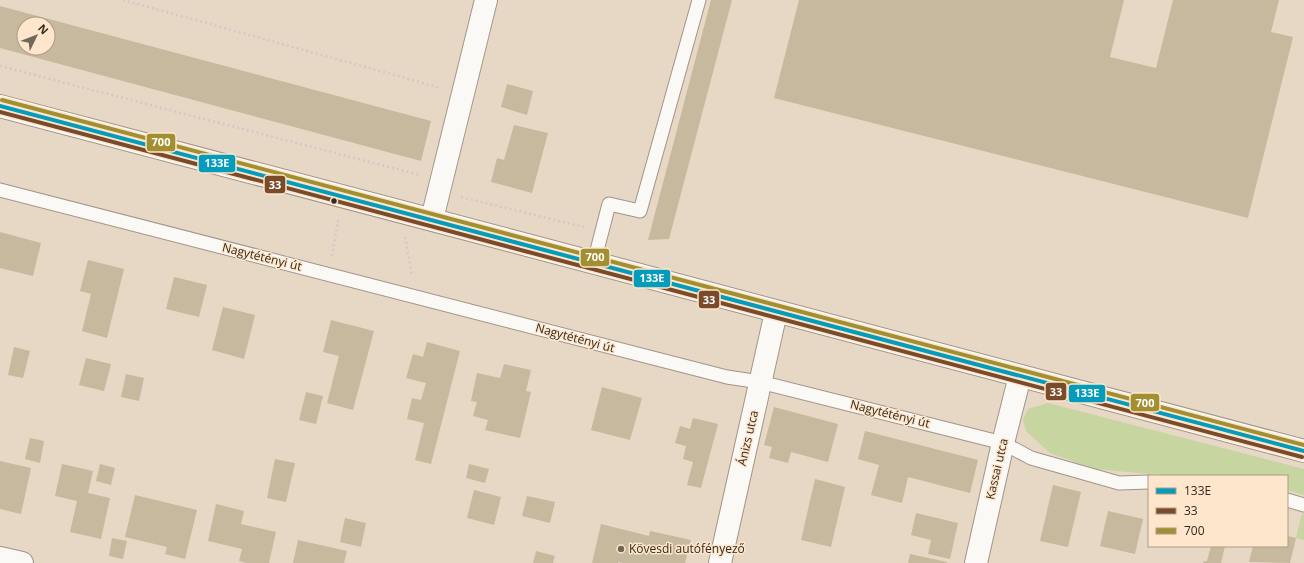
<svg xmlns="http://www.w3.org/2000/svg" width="1304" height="563" font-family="'Open Sans',sans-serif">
<rect width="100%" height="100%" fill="#e7d7c5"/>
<path fill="#c7d5a1" d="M1048,403L1304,469V495L1287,490V476H1173L1094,469L1050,453L1026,431L1023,420L1028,409Z
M1302,513L1304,514V540L1296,538Z"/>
<path fill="#c7b99e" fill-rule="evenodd" d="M711,0H732L669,239L648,240Z
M799,0H1124L1110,57L1156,68L1173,0H1279L1271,32L1293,37L1248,218L774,98Z
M0,6L431,121L421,161L0,48ZM24,24H48V48H24Z
M507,84L533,91L527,115L501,107Z
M514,125L548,133L532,193L491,182L497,158L504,160Z
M0,232L41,243L33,276L0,268Z
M88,260L124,269L107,338L82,331L91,294L80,291Z
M174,277L207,285L199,317L166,309Z
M223,307L255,315L244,359L212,350Z
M331,320L374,331L353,410L327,403L339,356L323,352Z
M427,342L460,351L431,464L415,460L424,423L407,419L412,398L421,400L426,383L406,378L413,354L423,357Z
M14,347L30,351L23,378L8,375Z
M86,358L111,364L104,391L79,385Z
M504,364L531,370L526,391L531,392L520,438L485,430L488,420L473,416L477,402L471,401L477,373L500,378Z
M126,374L144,378L139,401L121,397Z
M602,387L642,398L630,440L591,430Z
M306,392L323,396L316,424L299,420Z
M774,407L838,424L828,462L791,452L788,463L769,458L772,447L764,445Z
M693,418L718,424L701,488L687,485L693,462L683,459L686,446L675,443L680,426L690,429Z
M865,431L978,460L970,493L908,477L902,503L871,495L879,465L858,459Z
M30,438L44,441L40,463L25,459Z
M275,459L295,463L286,502L267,498Z
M0,461L31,468L21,514L0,509Z
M62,464L93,471L88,493L110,498L101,539L70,532L77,501L55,496Z
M100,464L115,468L111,485L96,481Z
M469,464L489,469L485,483L466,478Z
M815,479L845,487L831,547L801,540Z
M1053,485L1081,492L1068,547L1040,541Z
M474,490L501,497L494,525L467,518Z
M135,495L197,510L185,559L165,554L167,547L125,537Z
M527,496L555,502L550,523L522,516Z
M216,504L244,511L241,524L276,532L269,563H247L239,561L242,549L208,541Z
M1108,511L1143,519L1135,554L1100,546Z
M916,513L958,523L950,559L928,554L931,540L911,535Z
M345,518L366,523L361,547L340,542Z
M601,524L649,536L650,531L691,540L685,563H624L618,562V563H592Z
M1287,536L1296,538L1290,563L1249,562L1253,546H1287Z
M112,538L127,541L123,559L109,556Z
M298,540L347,551L344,563H293Z
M1211,546H1225L1221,563H1203L1204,561H1207Z
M536,551L555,556L553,563H533Z
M910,554L947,562V563H908Z"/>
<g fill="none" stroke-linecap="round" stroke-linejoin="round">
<defs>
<path id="service" d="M0,190L727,377L760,382L1003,443L1031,458L1119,483L1149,482
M594,262L609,204L640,211L699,0
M1287,500L1304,505"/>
<path id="minor" d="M432,219L486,0
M0,558L22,563
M720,563L776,312
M976,563L1003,443L1020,376"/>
<path id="secondary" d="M0,106C435,220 869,336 1304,451"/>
</defs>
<use href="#service" stroke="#a19587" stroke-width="15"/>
<use href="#minor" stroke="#a19587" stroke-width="24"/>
<use href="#secondary" stroke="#a19587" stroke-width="24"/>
<path stroke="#d0cbc6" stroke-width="2.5" stroke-dasharray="2 3" stroke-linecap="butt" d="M123,0L441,88
M0,66L420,175
M461,197L584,227
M405,237L412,276
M332,256L338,221H337"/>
<use href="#service" stroke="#fbf9f6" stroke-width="13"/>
<use href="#minor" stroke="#fbf9f6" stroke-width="22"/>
<use href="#secondary" stroke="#fbf9f6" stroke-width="22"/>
<defs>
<path id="bus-1" d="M0,106L1304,451"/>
<path id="bus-2" d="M0,112L1302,457"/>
<path id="bus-3" d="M2,100L1304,445"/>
</defs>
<use href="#bus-1" stroke="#fde6cc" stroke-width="7"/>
<use href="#bus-2" stroke="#fde6cc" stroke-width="7"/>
<use href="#bus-3" stroke="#fde6cc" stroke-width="7"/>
<use href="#bus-1" stroke="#059cbc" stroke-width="4"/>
<use href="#bus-2" stroke="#7a4b2a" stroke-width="4"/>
<use href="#bus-3" stroke="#a28f32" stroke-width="4"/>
</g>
<circle fill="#352a1d" stroke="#fde6cc" stroke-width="1.5" cx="334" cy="201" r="3.5"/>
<circle fill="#736758" stroke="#fde6cc" stroke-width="1.5" cx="621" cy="549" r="4"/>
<g text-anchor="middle" stroke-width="3" stroke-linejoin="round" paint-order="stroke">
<g font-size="12" fill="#352a1d" stroke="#fde6cc">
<text transform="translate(262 257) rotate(14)" y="4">Nagytétényi út</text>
<text transform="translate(575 338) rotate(15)" y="4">Nagytétényi út</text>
<text transform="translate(890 414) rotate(14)" y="4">Nagytétényi út</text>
<text transform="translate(748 438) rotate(-77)" y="4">Ánizs utca</text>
<text transform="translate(997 469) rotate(-77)" y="4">Kassai utca</text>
</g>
<g font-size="12" fill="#352a1d" stroke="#fde6cc" text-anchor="start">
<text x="629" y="553">Kövesdi autófényező</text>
</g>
</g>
<g stroke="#fde6cc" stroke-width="1.5">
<rect x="146" y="133" width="30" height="19" rx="4" fill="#a28f32"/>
<rect x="198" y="154" width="38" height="19" rx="4" fill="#059cbc"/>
<rect x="264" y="175" width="22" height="19" rx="4" fill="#7a4b2a"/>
<rect x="580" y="248" width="30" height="19" rx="4" fill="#a28f32"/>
<rect x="633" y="269" width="38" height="19" rx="4" fill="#059cbc"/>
<rect x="698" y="290" width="22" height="19" rx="4" fill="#7a4b2a"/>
<rect x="1045" y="382" width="22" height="19" rx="4" fill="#7a4b2a"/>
<rect x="1068" y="384" width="38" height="19" rx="4" fill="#059cbc"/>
<rect x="1130" y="393" width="30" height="19" rx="4" fill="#a28f32"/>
</g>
<g font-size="11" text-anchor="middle" font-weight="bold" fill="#fff">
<text x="161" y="146">700</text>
<text x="217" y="167">133E</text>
<text x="275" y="189">33</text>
<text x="595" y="261">700</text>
<text x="652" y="282">133E</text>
<text x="709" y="304">33</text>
<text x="1056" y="396">33</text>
<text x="1087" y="397">133E</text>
<text x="1145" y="407">700</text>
</g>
<rect x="1148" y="475" width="140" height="72" fill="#fde6cc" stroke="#ad9b86"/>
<rect x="1156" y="488" width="20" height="6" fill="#059cbc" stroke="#ad9b86"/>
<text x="1184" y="495" font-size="12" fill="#352a1d">133E</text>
<rect x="1156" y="508" width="20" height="6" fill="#7a4b2a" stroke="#ad9b86"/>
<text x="1184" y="515" font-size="12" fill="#352a1d">33</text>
<rect x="1156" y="528" width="20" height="6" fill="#a28f32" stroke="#ad9b86"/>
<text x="1184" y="535" font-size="12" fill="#352a1d">700</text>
<g transform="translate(36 36) rotate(47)"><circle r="19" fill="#fde6cc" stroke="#ad9b86"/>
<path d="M0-3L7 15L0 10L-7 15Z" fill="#736758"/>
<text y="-6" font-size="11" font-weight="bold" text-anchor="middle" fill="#352a1d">N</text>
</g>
</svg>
